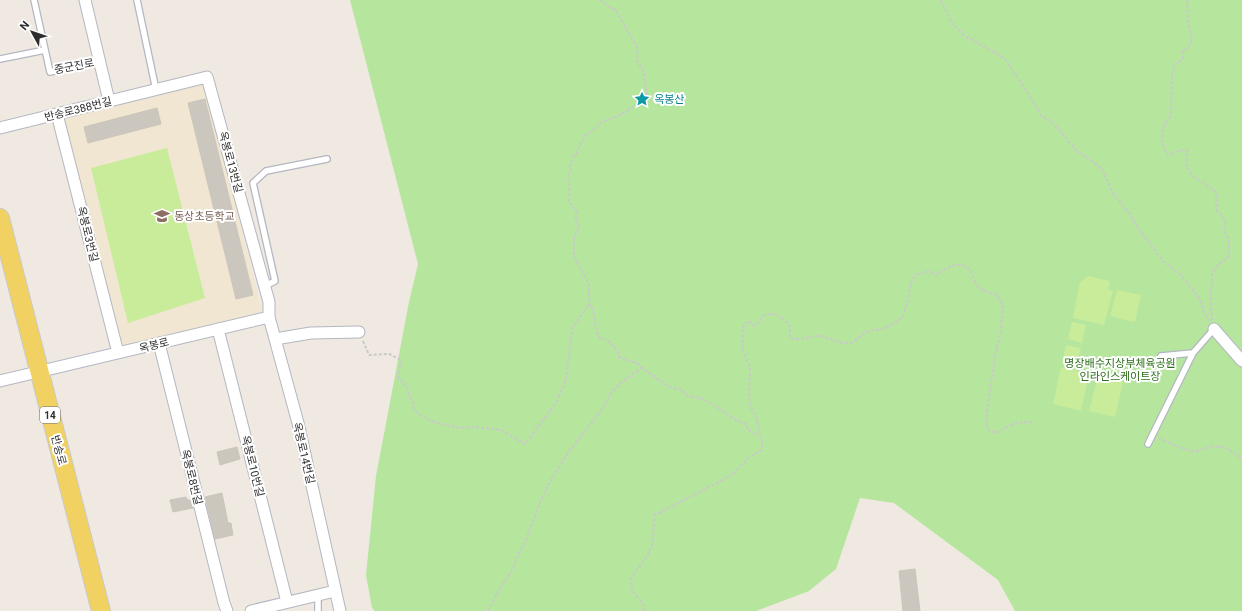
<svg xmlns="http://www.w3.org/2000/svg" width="1242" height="611" font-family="Roboto,'Noto Sans KR',sans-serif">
<rect width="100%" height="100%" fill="#efe9e1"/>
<path fill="#f0e6d1" d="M203,84L206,86L262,312L119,346L62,119Z"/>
<path fill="#b6e59e" d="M350,0H1242V611H1015L998,580L894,503L860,498L836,569L809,591L756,611H375L372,608L366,575L376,476L409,302L418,264Z"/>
<path fill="#c9ec9a" d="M167,148L205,298L128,323L91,168Z
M1088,276L1110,281L1108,289L1113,291L1104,325L1073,318L1080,282Z
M1117,290L1141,295L1135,322L1110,316Z
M1072,322L1086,325L1082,343L1068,339Z
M1066,345L1081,348L1076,366L1062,363Z
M1061,367L1089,374L1081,411L1053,404Z
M1098,375L1123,382L1115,417L1089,411Z"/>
<path fill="#cbc7bf" stroke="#cbc5ba" d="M205,99L253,295L236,299L188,103Z
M157,108L161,124L88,143L84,127Z
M237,447L240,459L220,465L217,452Z
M222,493L228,523H231L233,535L215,539L205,497Z
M186,497L187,500H191L193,508L173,512L170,500Z
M915,569L920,611H903L899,571Z"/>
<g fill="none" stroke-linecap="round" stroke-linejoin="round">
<defs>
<path id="lane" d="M34,0L50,72L99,61
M137,0L156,90
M0,59L45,50
M265,286L275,281L253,183L266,171L327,159
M1161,356L1193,353L1214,329
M1148,444L1193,353
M318,611V595"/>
<path id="street" d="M85,0L109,101
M57,114L118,353
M0,128L207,77L269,302V317L298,423L340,611
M218,329L287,602
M1214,329L1242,361
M275,339L311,333L359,332
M159,343L224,603L227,611
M0,381L269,317
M251,611L335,591"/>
<path id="primary" d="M0,218L101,611"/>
</defs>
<use href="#lane" stroke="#b4b7c1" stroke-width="8"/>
<use href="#street" stroke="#b4b7c1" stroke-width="13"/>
<use href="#primary" stroke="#c9c9c9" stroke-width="20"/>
<path stroke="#c9c9c9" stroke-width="2" stroke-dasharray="3 2" stroke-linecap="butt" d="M600,0L610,8L615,9L637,47V62L642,68L645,76L644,80L647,92L645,97L635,106L618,116L601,122L596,128L585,136C583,142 578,146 577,154L574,156L570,166L571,170L568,176L570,189L569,202L577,211L575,219L579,225L577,233L574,236V252L576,261L589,284V304C599,316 591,326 600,338C609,340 611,343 616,350C620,356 619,350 619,357L623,359L637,363L651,375L654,376L669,387L683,390L685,394L688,396L703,399L720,409L735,420L744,423L747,425V429L753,433L757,434L759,431L758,425L755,414L751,408L749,398L750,367L742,349L744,324L749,321L754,326L757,324L763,316C774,310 783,318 790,326V338C799,342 809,336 818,336C827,336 835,343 844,343C857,344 859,334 869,331C872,330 877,330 881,329C888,328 900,320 904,314L912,280L917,274H920L929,271L936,275C945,268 963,258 971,272C974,278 976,287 983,290C987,293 993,293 997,295L1003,305L1001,332L996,351L987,409V426L989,430L997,433C1010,425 1018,420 1034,423
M941,0L951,22L965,36L1004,58L1030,96L1041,116L1051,121L1075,149L1102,169L1113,193L1130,214L1138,228L1163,261L1181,275L1200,299L1205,314L1209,321
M1187,0C1188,7 1187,16 1188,23C1191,34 1196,44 1183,51L1182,60L1175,64L1172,74L1171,115L1163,128L1162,141L1166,152L1168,155C1174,153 1182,148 1188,151C1181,177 1200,178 1216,192L1217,211C1231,223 1222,224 1226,235C1227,237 1229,239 1229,241C1227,246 1230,252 1228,258L1219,264L1212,273V284L1210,291L1212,320
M363,341L369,355L389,354L401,360L398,378L403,382L407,387L415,411L430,421L460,428L475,427L501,430L525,444L556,403L566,380L572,329L589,304
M1159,438L1176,446L1194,452L1213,446L1226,448L1242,458
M488,611L499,590L513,569L518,555L525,543L541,499L551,480L568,453L604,407L610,394L622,382L643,367
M644,611L643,604L632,590L631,578L648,555L652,546L655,515L726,478L733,474L747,459L762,450V439L757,434"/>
<use href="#lane" stroke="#fff" stroke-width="5.5"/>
<use href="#street" stroke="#fff" stroke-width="11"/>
<use href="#primary" stroke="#f2d163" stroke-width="18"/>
</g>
<defs>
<symbol id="sight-bare" viewBox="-9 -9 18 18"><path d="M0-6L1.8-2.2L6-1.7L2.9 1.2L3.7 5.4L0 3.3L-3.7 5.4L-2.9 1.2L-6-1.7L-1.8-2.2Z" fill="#0f9aa8" stroke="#fff" stroke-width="2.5" paint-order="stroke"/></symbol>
<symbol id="school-bare" viewBox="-9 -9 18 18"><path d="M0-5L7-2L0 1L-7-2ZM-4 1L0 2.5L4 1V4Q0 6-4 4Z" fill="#8d6e63" stroke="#fff" stroke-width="2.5" paint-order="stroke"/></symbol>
</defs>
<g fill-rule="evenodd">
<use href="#sight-bare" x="631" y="88" width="22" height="22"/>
<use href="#school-bare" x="151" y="205" width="22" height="22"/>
</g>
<g text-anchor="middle" stroke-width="4" stroke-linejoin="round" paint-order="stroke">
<rect fill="#fff" stroke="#6d6d6d" stroke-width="1" x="40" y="407" width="20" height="16" rx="3"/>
<g font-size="10" font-weight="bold" fill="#2e2e2e">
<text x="50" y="419">14</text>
</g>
<g font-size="11" fill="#2e2e2e" stroke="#fff">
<text transform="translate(74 66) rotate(-11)" y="4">중군진로</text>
<text transform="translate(78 109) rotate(-14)" y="4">반송로388번길</text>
<text transform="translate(231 162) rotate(75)" y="4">옥봉로13번길</text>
<text transform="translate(88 234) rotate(76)" y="4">옥봉로3번길</text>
<text transform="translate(154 345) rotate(-14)" y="4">옥봉로</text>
<text transform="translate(59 450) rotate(75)" y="4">반송로</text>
<text transform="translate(304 453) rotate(77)" y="4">옥봉로14번길</text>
<text transform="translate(253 466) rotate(76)" y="4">옥봉로10번길</text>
<text transform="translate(192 477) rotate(76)" y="4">옥봉로8번길</text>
</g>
<g font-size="11" fill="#0d838f" stroke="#fff" text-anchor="start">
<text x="654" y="103">옥봉산</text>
</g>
<g font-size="11" fill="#785e54" stroke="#fff" text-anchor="start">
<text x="174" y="220">동상초등학교</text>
</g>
<g font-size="11" fill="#2c6e1b" stroke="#fff">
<text x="1120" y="367">명장배수지상부체육공원<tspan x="1120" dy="13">인라인스케이트장</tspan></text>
</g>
</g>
<g transform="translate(32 32) rotate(310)" stroke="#ffffff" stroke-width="3" paint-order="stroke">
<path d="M0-3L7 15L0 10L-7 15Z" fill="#2e2e2e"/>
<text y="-6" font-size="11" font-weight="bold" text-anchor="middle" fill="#2e2e2e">N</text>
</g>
</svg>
